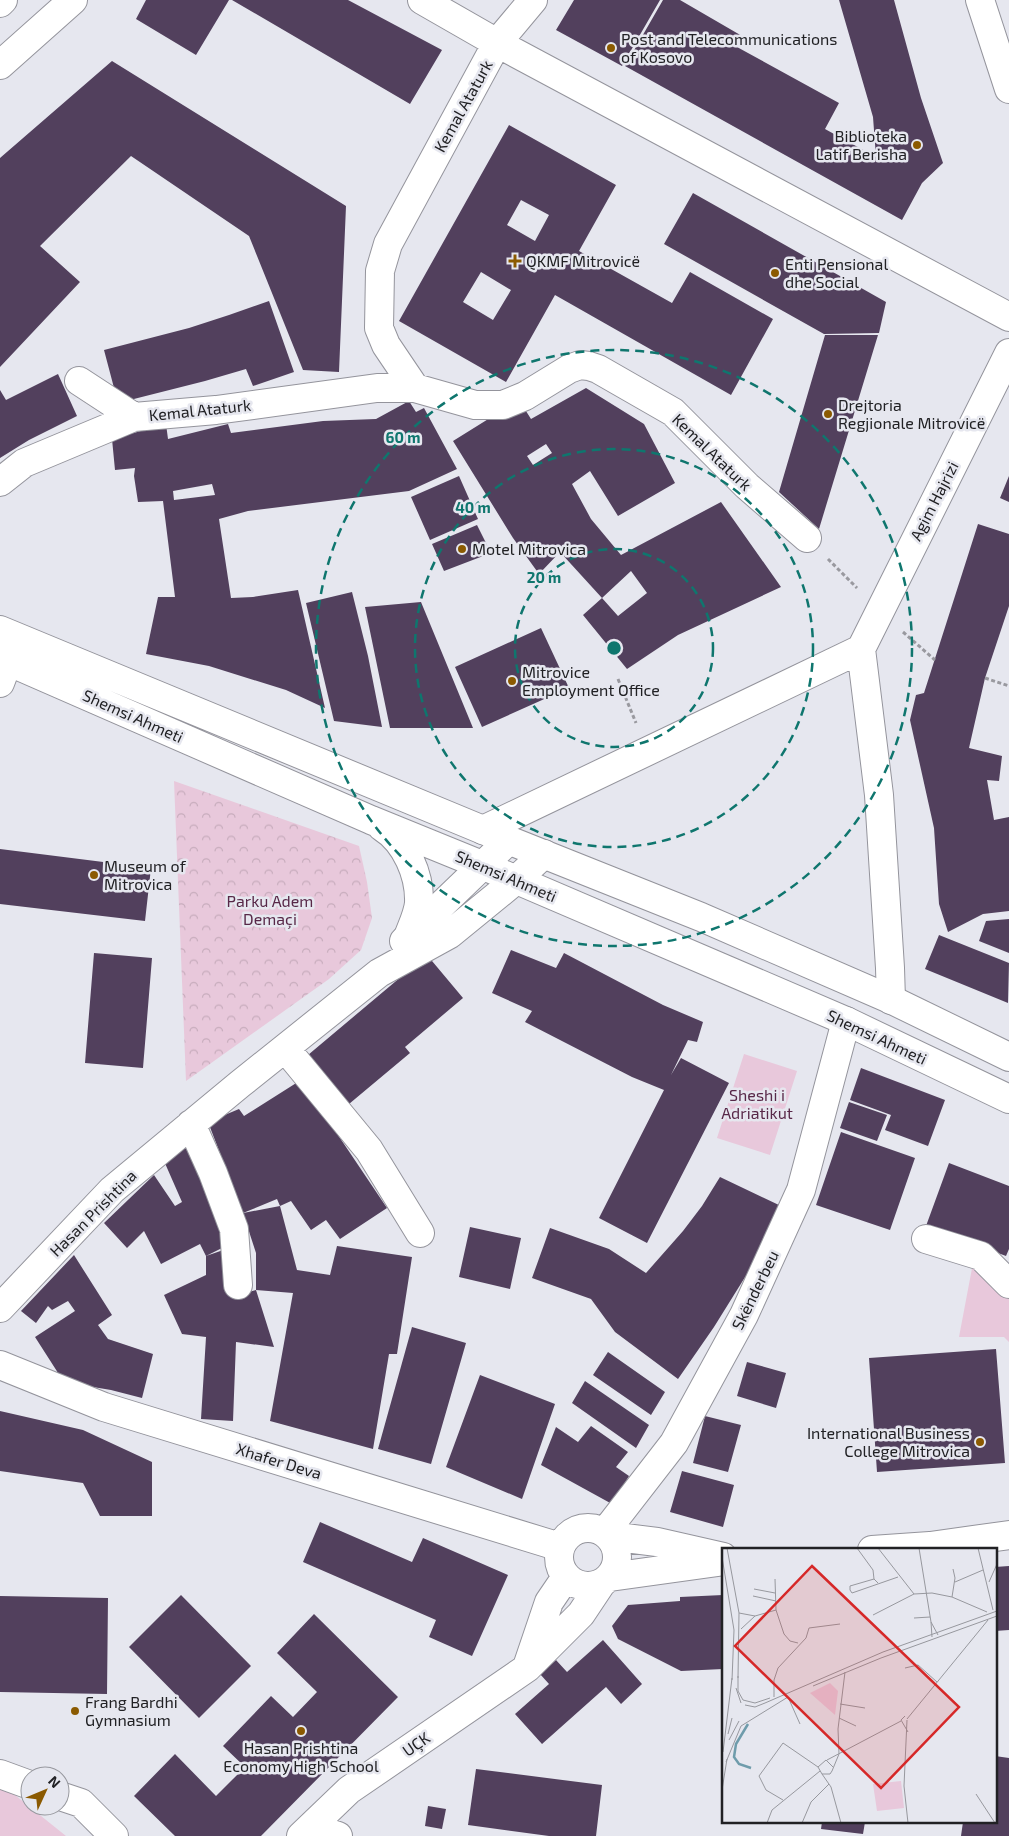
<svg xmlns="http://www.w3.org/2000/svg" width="1009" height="1836" font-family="'Exo 2',sans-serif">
<defs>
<pattern id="park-crowns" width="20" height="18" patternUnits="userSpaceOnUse" patternTransform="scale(1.25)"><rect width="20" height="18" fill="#e8c8db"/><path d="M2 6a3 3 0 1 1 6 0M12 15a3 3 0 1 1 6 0" fill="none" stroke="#c7acbc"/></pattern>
</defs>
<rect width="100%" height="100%" fill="#e6e7ef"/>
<path fill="url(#park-crowns)" d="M174,781L359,846L367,882L372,918L361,950L329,979L186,1081Z"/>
<path fill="#e8c8db" d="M744,1054L797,1071L770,1155L717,1138Z
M973,1263L1009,1274V1342L1004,1337H959Z
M0,1783L66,1836H0Z"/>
<path fill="#52405d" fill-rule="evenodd" d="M146,0H229L196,55L136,19Z
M232,0H348L442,50L410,104Z
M574,0H660L622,66L556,30Z
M663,0H680L742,36L737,47L839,103L825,129L876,157L873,117L839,0H894L921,98L943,163L922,183L902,220L625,66Z
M112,61L346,206L339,372L303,370L249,236L131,156L40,246L80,282L0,367V158Z
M509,125L616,185L579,251L672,303L690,272L773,319L731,395L555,295L506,382L399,321ZM521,200L549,215L535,241L507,225ZM481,272L511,290L493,320L463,302Z
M693,193L886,302L879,333L824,334L664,244Z
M269,301L294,372L253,386L246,369L205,381L118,403L104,350L189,328L229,315Z
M825,335H878L819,529L779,492Z
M58,374L77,416L29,440L0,458V390L6,400Z
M586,388L644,424L675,483L618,516L590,471L572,484L591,519L621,555L721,502L781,587L678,635L627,669L583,615L602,598L618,616L647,593L631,571L602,598L560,552L539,574L513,538L453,441L519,400L531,419ZM546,444L552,453L533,465L527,456Z
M409,401L416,412L424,408L457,469L409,491L248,511L219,519L231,598L253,597L298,590L325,708L286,690L209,666L146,654L158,597H175L163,501L138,502L134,476L135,468L115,470L112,439L166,424L168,439L228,424L231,433L323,421L376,419ZM212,484L215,495L174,500L173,491Z
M459,476L478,519L430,540L411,497Z
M1009,476V502L1000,498Z
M978,524L1009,534V606L985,678L969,748L1002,756L999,781L987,780L994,820L1009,817V911L983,914L948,932L939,904L934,828L910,720L916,695L924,693Z
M477,525L491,553L444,571L432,544Z
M352,592L368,656L382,727L334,721L306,603Z
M421,602L473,728H390L365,607Z
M541,628L569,688L482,727L455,667Z
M0,849L151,868L145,921L0,904Z
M1009,919V953L979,941L986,921Z
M939,935L1009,963L1008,1003L925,969Z
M511,950L556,968L564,953L663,1005L703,1022L697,1042L688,1040L671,1075L681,1058L729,1083L647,1243L599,1218L664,1090L632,1077L525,1022L532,1011L492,993Z
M94,953L152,958L143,1068L85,1063Z
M427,955L463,998L405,1047L410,1053L349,1104L308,1055Z
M861,1068L945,1100L928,1146L885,1130L891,1115L850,1100Z
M301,1080L387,1208L340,1239L326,1220L311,1230L291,1201L280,1206L277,1199L243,1213L280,1206L297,1270L330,1275L337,1246L412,1257L397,1354H389L373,1449L270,1421L293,1293L256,1290V1253L243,1213L208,1122L239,1109L244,1116Z
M849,1102L887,1115L877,1141L840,1128Z
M841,1132L915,1158L890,1230L816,1205Z
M187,1140L230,1244L206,1256L232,1247L245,1293L256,1290L274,1347L236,1342L233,1421L201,1419L206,1337L182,1334L164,1295L206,1275V1256L200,1244L161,1264L144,1231L127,1248L104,1223L154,1175L175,1206L182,1202L164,1161Z
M949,1163L1009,1186V1249L1006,1256L926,1226Z
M720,1177L781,1206L770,1237L714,1327L678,1379L615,1332L591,1299L532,1278L550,1228L609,1249L646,1273L683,1231L702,1206Z
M470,1227L521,1238L510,1289L459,1277Z
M74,1255L112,1315L98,1325L108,1339L153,1354L142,1398L111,1390L93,1387L60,1376L35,1337L75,1311L68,1301L52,1310L48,1306L36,1323L21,1311Z
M412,1327L466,1343L431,1464L378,1449Z
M996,1349L1005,1463L877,1472L869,1358Z
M608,1352L665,1392L651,1415L593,1375Z
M747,1362L786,1373L776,1408L737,1396Z
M480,1375L555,1404L522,1499L446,1467Z
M585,1381L649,1425L636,1448L572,1403Z
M0,1411L83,1430L152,1462V1516H100L83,1483L0,1471Z
M705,1416L741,1425L728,1472L693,1463Z
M591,1426L628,1452L616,1467L629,1476L612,1504L541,1465L556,1427L578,1442Z
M682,1471L734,1485L723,1527L670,1512Z
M320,1522L412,1562L423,1538L508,1575L472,1656L429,1637L436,1620L303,1562Z
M1009,1566V1630L995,1631V1567Z
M181,1595L251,1666L199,1718L129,1647Z
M723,1595V1669L681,1671L618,1639L612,1626L628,1605L680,1601V1597Z
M0,1596L108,1598L107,1694L0,1692Z
M314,1614L398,1697L261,1836H175L134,1796L175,1754L216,1796L245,1767L223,1746L271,1696L293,1717L317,1692L277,1653Z
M603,1640L642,1684L621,1704L606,1687L542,1744L515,1714L549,1684L540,1674L556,1660L567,1672Z
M995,1756L1009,1758V1836H961L963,1822H995Z
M476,1769L602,1785L596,1836H549L468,1825Z
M428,1806L446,1809L442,1829L425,1826Z
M822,1822H865L863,1834L821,1829Z"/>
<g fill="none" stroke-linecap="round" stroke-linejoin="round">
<defs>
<path id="minor" d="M422,0L497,43L1009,317
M980,0L1009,89
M0,3L3,0
M0,65L73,0
M79,381L134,417
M415,388L386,345L379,328L380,271L388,244L497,43L533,0
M0,482L24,463L134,417L216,410L377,388H415L475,405H503L525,396L569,369L580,365L589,366L598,369L673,412L747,486L807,538
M861,649L879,795L890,968L891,1000
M861,649L1009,353
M0,683L8,662
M483,830L861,649
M404,941L509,840
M285,1048L369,1150L420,1233
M191,1124L213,1173L234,1229L238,1285
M926,1239L981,1256L1009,1284
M0,1308L112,1190L240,1084L379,973L450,934L516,880L544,854
M0,1365L104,1407L560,1547
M559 1557a29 29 0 1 1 58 0a29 29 0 1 1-58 0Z
M605,1532L674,1443L744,1315L801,1190L846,1021
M610,1536L657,1542L723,1557
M872,1550L930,1546L1009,1535
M610,1577L718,1562
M528,1664L549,1602L566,1577
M0,1774L30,1785
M60,1796L81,1803L114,1836
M311,1827L338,1836
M301,1836L349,1790L527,1668L581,1614L601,1584"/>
<path id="major" d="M0,630L483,830L701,917L892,1000L1009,1057
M0,658L371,820L484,866L846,1021L1009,1099
M382,827C406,842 420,875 419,903C418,914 412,926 408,937"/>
</defs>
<use href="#minor" stroke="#94949c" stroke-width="30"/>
<use href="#major" stroke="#94949c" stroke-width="30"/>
<path stroke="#99999f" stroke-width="3" stroke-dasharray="4 2.5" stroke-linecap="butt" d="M828,559L857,588
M903,632L935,660
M985,678L1009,686
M618,679L636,723"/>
<use href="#minor" stroke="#fff" stroke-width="28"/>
<use href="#major" stroke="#fff" stroke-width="28"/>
</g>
<g fill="none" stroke="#0f766e" stroke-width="2.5" stroke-dasharray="9 6">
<circle cx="614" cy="648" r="99"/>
<circle cx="614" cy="648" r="199"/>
<circle cx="614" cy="648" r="298"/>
</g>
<g fill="#8b5a01" stroke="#e6e7ef" stroke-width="2">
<circle cx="611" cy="48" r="5"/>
<circle cx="917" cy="145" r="5"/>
<path d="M512.5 253.5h5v5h5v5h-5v5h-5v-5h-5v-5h5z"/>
<circle cx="775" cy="273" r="5"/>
<circle cx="828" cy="414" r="5"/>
<circle cx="462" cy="549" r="5"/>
<circle cx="512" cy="681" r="5"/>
<circle cx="94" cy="875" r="5"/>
<circle cx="980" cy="1442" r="5"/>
<circle cx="75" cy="1711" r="5"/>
<circle cx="301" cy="1731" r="5"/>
</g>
<g text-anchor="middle" stroke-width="5" stroke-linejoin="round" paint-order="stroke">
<g font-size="16" fill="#212124" stroke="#e6e7ef" text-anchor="start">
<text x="621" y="45">Post and Telecommunications<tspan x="621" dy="18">of Kosovo</tspan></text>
<text x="907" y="142" text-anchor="end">Biblioteka<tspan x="907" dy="18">Latif Berisha</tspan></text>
<text x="526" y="267">QKMF Mitrovicë</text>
<text x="785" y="270">Enti Pensional<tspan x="785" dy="18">dhe Social</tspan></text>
<text x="838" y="411">Drejtoria<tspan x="838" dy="18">Regjionale Mitrovicë</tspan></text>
<text x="472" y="555">Motel Mitrovica</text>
<text x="522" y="678">Mitrovice<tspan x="522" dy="18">Employment Office</tspan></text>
<text x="104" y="872">Museum of<tspan x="104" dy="18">Mitrovica</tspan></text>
<text x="970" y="1439" text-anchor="end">International Business<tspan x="970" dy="18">College Mitrovica</tspan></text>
<text x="85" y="1708">Frang Bardhi<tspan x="85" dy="18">Gymnasium</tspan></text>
<text x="301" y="1754" text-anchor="middle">Hasan Prishtina<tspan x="301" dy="18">Economy High School</tspan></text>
</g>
<g font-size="16" fill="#212124" stroke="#e6e7ef">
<text transform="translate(463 106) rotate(-61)" y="6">Kemal Ataturk</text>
<text transform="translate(200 410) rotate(-6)" y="6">Kemal Ataturk</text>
<text transform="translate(712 452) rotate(44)" y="6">Kemal Ataturk</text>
<text transform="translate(934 501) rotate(-63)" y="6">Agim Hajrizi</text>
<text transform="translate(133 716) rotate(24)" y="6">Shemsi Ahmeti</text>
<text transform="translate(506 876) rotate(23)" y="6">Shemsi Ahmeti</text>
<text transform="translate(877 1037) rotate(25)" y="6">Shemsi Ahmeti</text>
<text transform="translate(93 1213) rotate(-45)" y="6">Hasan Prishtina</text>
<text transform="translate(755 1290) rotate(-64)" y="6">Skënderbeu</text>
<text transform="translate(279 1461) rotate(17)" y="6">Xhafer Deva</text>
<text transform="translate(416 1744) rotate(-35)" y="6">UÇK</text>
</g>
<g font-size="16" fill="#582848" stroke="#e6e7ef">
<text x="270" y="907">Parku Adem<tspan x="270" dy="18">Demaçi</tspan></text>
<text x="757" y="1101">Sheshi i<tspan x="757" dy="18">Adriatikut</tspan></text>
</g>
</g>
<g transform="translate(722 1548)">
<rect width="275" height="275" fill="#e6e7ef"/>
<path d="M108,135L116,143L113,167L88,145Z" fill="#e8c8db"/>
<path d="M179,233L182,260L155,263L151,236Z" fill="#e8c8db"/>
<path fill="none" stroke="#6f9cab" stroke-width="2.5" d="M26,176L14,196L12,209L17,216L29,220"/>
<path fill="none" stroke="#97989e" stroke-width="1" d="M5,0L17,65L16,130M135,0L151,22L152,31M156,0L192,46L210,45L230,49L265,64M197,0L209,74M256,0L271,62M0,9L12,82L10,132M53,31L54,62L62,86L68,93L76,95M233,34L261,22M267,34L275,16M156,35L152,31L128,38V42L130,45L176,29M32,41L53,45M31,48L54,53M230,49L233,30L231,21M17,65L33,68L19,81M151,67L192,46M33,68L54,62M192,70L208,69M210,89L209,74L216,87M183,120L196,117L215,134M16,128V143L21,152L33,155L48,150M91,138L159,110L275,68M14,140L19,155M52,149V132L56,120L84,90L87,80L118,76M66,149L78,176M118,156L143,160M23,157L33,159L43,155L161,104L275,63M183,168L179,172L186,184M117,170L134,178M185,171L266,72M185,172L182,238L186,275M6,186L10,170M7,192L17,173M1,204L10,130M105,212L179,173M4,214L19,178L66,149M111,219L104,212L96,219L100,226H108L110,223L117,206L116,181L123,124M100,226L109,239L119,275M0,242L5,211M254,246L273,275M61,252L44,242L37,228L61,195L96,219M45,275L50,262L98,223M80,275L89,254L107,236"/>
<path fill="#d62828" fill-opacity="0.15" stroke="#d62828" stroke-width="2.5" d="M90,18L237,159L159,240L13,98Z"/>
<rect width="275" height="275" fill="none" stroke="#212124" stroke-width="2.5"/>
</g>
<circle cx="614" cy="648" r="8" fill="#0f766e" stroke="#e6e7ef" stroke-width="2.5"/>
<g font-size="15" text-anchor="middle" font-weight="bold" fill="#0f766e" stroke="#e6e7ef" stroke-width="5" stroke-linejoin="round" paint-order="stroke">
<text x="403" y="443">60 m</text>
<text x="473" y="513">40 m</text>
<text x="544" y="583">20 m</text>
</g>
<g transform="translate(45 1791) rotate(46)"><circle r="24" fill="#e6e7ef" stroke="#97989e"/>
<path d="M0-4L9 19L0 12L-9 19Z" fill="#8b5a01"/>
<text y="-8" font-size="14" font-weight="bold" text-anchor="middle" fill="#212124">N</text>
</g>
</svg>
